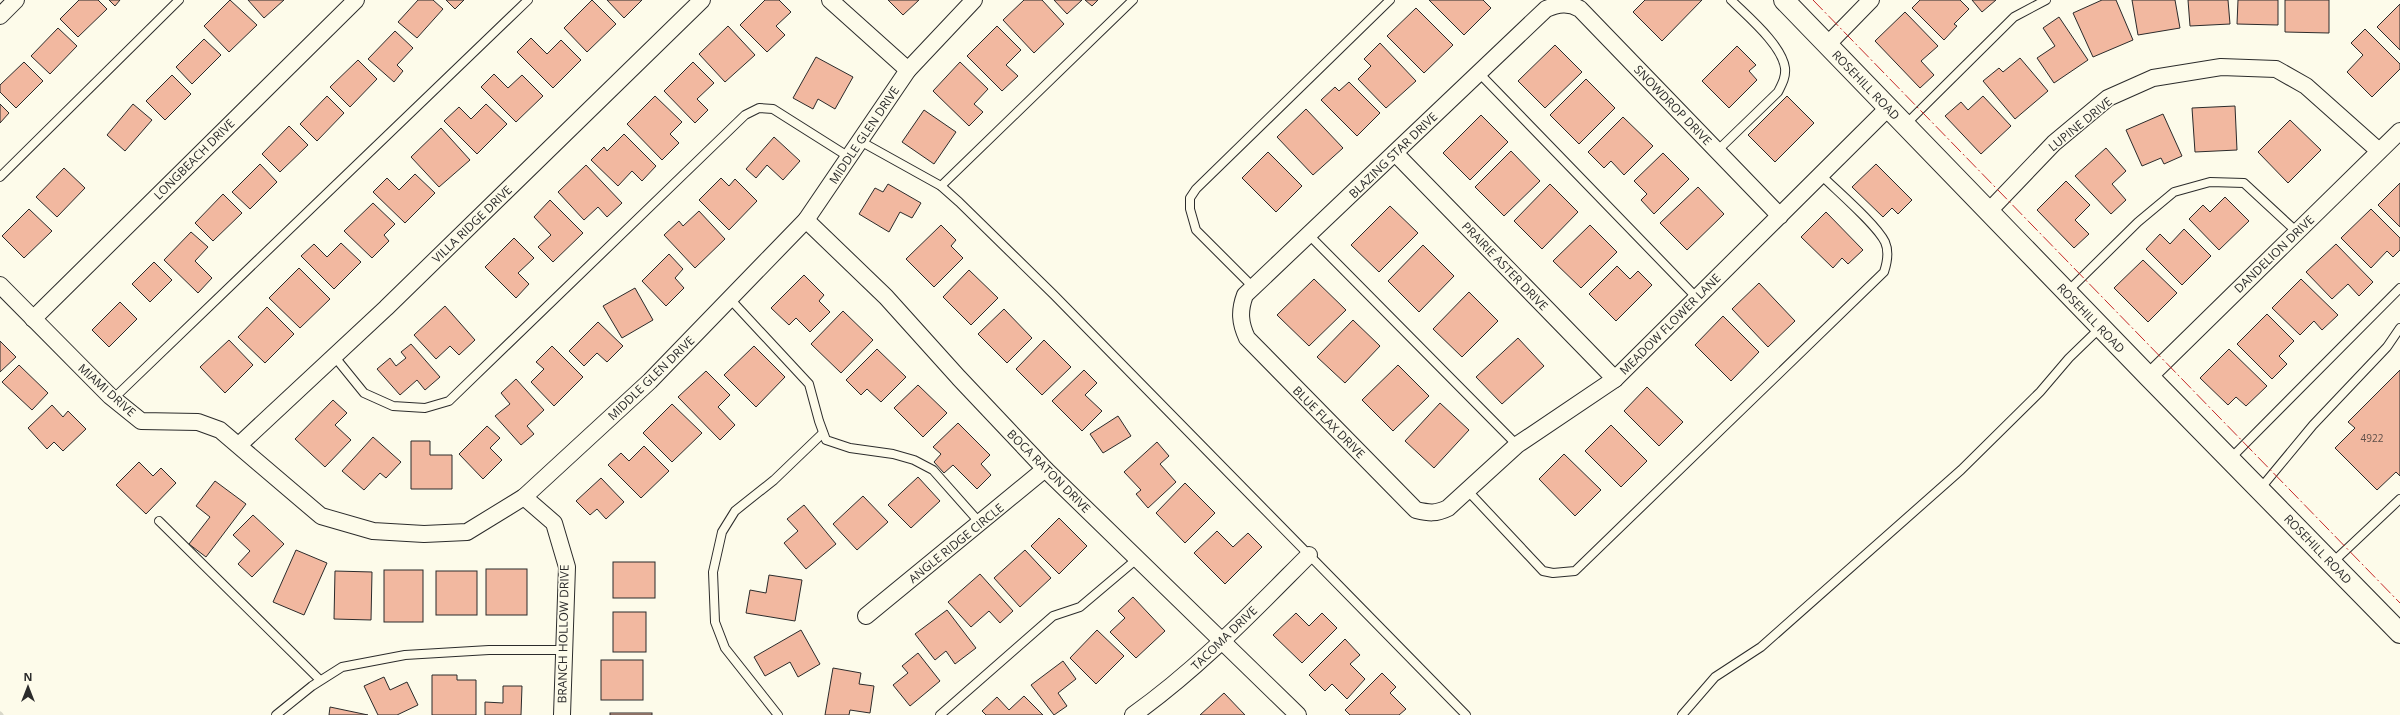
<svg xmlns="http://www.w3.org/2000/svg" width="2400" height="715" viewBox="0 0 2400 715" font-family="'Open Sans',sans-serif">
  <style>
    .lines { fill: none; stroke-linecap: round; stroke-linejoin: round }
    .stream { stroke: #d8d7c9; stroke-width: 5 }
    .building { fill: #f2b8a0; stroke: #2b2b2b }
    .service-casing { stroke: #2b2b2b; stroke-width: 10 }
    .minor-casing { stroke: #2b2b2b; stroke-width: 18 }
    .tertiary-casing { stroke: #2b2b2b; stroke-width: 22 }
    .service { stroke: #fdfbea; stroke-width: 8 }
    .minor { stroke: #fdfbea; stroke-width: 16 }
    .tertiary { stroke: #fdfbea; stroke-width: 20 }
    .power { stroke: #c62828; stroke-width: 1; stroke-dasharray: 14 3 2 3; stroke-linecap: butt }
    .labels { text-anchor: middle; dominant-baseline: central; stroke-width: 3; stroke-linejoin: round; paint-order: stroke }
    .number-label { font-size: 10px; fill: #5d4e48 }
    .street-label { font-size: 12px; fill: #2b2b2b; stroke: #fdfbea }
  </style>
  <rect width="100%" height="100%" fill="#fdfbea"/>
  <g class="lines">
    <!-- stream -->
    <polyline class="stream" points="0,714 1,715"/>
  </g>
  <!-- building -->
  <g class="building">
    <polygon points="79,0 98,0 107,9 78,37 60,19"/>
    <polygon points="109,0 120,0 115,6"/>
    <polygon points="230,0 257,25 229,52 204,26"/>
    <polygon points="248,0 284,0 264,18"/>
    <polygon points="418,0 433,0 443,9 417,38 398,22"/>
    <polygon points="446,0 464,0 455,9"/>
    <polygon points="592,0 616,24 587,52 564,28"/>
    <polygon points="607,0 642,0 624,18"/>
    <polygon points="765,0 779,0 791,12 776,26 785,35 767,52 740,25"/>
    <polygon points="888,0 919,0 903,15"/>
    <polygon points="1024,0 1042,0 1064,24 1034,53 1003,20"/>
    <polygon points="1054,0 1082,0 1067,14"/>
    <polygon points="1085,0 1098,0 1092,6"/>
    <polygon points="1429,0 1483,0 1491,8 1464,35"/>
    <polygon points="1645,0 1702,0 1662,41 1633,12"/>
    <polygon points="1920,0 1960,0 1969,9 1954,24 1957,26 1944,40 1912,8"/>
    <polygon points="1972,0 1996,0 1982,12"/>
    <polygon points="2102,0 2116,0 2133,40 2093,57 2073,13"/>
    <polygon points="2132,0 2175,0 2180,28 2138,35"/>
    <polygon points="2188,0 2228,0 2230,24 2190,26"/>
    <polygon points="2238,0 2278,0 2278,25 2237,24"/>
    <polygon points="2285,0 2329,0 2329,33 2285,32"/>
    <polygon points="2400,4 2400,50 2377,27"/>
    <polygon points="1416,8 1453,45 1424,73 1387,36"/>
    <polygon points="1905,12 1938,46 1921,61 1934,75 1920,88 1875,41"/>
    <polygon points="2059,17 2088,60 2054,83 2037,58 2055,46 2043,28"/>
    <polygon points="728,26 755,55 725,82 699,54"/>
    <polygon points="997,26 1021,50 1006,65 1018,76 1002,91 967,56"/>
    <polygon points="58,28 77,46 50,74 31,56"/>
    <polygon points="2365,29 2400,64 2400,69 2372,97 2347,72 2363,55 2351,43"/>
    <polygon points="395,31 413,48 397,65 403,71 394,82 368,59"/>
    <polygon points="531,38 547,54 561,40 581,60 553,88 517,52"/>
    <polygon points="204,39 221,55 192,84 176,67"/>
    <polygon points="1380,43 1416,81 1386,108 1358,79 1371,66 1364,59"/>
    <polygon points="1555,45 1582,72 1545,108 1518,81"/>
    <polygon points="1737,46 1756,65 1749,71 1757,80 1729,108 1702,81"/>
    <polygon points="816,57 853,77 835,109 818,99 813,109 793,98"/>
    <polygon points="2020,58 2048,91 2015,119 1983,81 1999,68 2003,72"/>
    <polygon points="358,60 377,79 350,107 330,87"/>
    <polygon points="24,62 43,81 16,108 0,92 0,85"/>
    <polygon points="693,62 714,83 697,99 708,110 695,123 664,91"/>
    <polygon points="960,62 988,89 974,104 983,112 969,126 933,91"/>
    <polygon points="494,74 508,88 522,75 543,96 516,122 481,87"/>
    <polygon points="172,75 191,94 165,120 146,101"/>
    <polygon points="1586,79 1615,108 1579,144 1550,115"/>
    <polygon points="1349,82 1380,113 1357,136 1321,100 1335,87 1339,91"/>
    <polygon points="327,96 344,113 317,141 300,124"/>
    <polygon points="655,96 682,122 670,134 679,143 662,160 627,124"/>
    <polygon points="1787,96 1814,123 1775,162 1748,135"/>
    <polygon points="1983,96 2011,126 1981,154 1945,116 1961,102 1968,110"/>
    <polygon points="0,104 9,113 0,123"/>
    <polygon points="133,104 152,120 125,151 107,135"/>
    <polygon points="486,104 507,124 477,154 444,121 459,107 471,119"/>
    <polygon points="2235,106 2237,150 2195,152 2192,108"/>
    <polygon points="1306,109 1343,148 1313,175 1277,137"/>
    <polygon points="924,110 956,132 934,164 902,142"/>
    <polygon points="2163,114 2182,156 2164,164 2161,158 2142,166 2126,130"/>
    <polygon points="1481,115 1508,142 1470,180 1443,153"/>
    <polygon points="1623,117 1653,146 1624,175 1611,161 1604,168 1588,152"/>
    <polygon points="2290,120 2321,150 2288,183 2258,152"/>
    <polygon points="289,126 308,145 280,172 262,154"/>
    <polygon points="441,128 470,160 439,187 411,157"/>
    <polygon points="624,134 656,166 642,181 632,171 618,186 591,160 604,147 607,151"/>
    <polygon points="774,137 800,161 783,180 767,165 756,178 746,169"/>
    <polygon points="2106,148 2126,171 2112,184 2126,200 2111,214 2075,176"/>
    <polygon points="1511,151 1540,181 1504,216 1475,187"/>
    <polygon points="1268,152 1302,186 1276,212 1242,178"/>
    <polygon points="1663,153 1689,179 1654,214 1641,200 1647,194 1634,181"/>
    <polygon points="260,164 277,182 250,209 232,192"/>
    <polygon points="1876,164 1912,200 1898,214 1892,208 1883,217 1852,187"/>
    <polygon points="586,165 622,203 607,217 598,207 584,220 558,192"/>
    <polygon points="64,168 85,188 57,217 36,197"/>
    <polygon points="415,174 435,193 405,223 373,192 387,178 399,190"/>
    <polygon points="721,178 729,186 735,179 757,201 729,230 699,200"/>
    <polygon points="2066,181 2090,205 2075,220 2089,234 2074,248 2037,210"/>
    <polygon points="2400,183 2400,227 2378,205"/>
    <polygon points="888,184 921,203 912,218 900,212 889,232 859,214 875,188 883,192"/>
    <polygon points="1550,184 1578,212 1542,249 1514,221"/>
    <polygon points="1698,187 1724,214 1687,250 1660,223"/>
    <polygon points="223,194 242,213 213,241 195,223"/>
    <polygon points="2225,197 2249,221 2219,250 2189,219 2203,205 2210,212"/>
    <polygon points="550,200 583,233 553,262 538,247 551,235 534,217"/>
    <polygon points="373,203 395,224 384,235 389,241 372,258 344,231"/>
    <polygon points="1390,206 1418,233 1379,272 1351,245"/>
    <polygon points="29,209 52,231 24,258 2,236"/>
    <polygon points="2371,209 2400,238 2400,250 2393,257 2387,251 2371,268 2341,238"/>
    <polygon points="699,211 725,239 695,268 664,235 679,221 683,226"/>
    <polygon points="1826,212 1863,250 1848,264 1842,258 1833,268 1801,237"/>
    <polygon points="941,225 956,240 951,246 963,258 934,287 906,259"/>
    <polygon points="1590,225 1617,252 1581,288 1553,261"/>
    <polygon points="2184,229 2211,256 2182,285 2146,249 2160,234 2170,244"/>
    <polygon points="191,232 208,247 195,261 212,278 198,293 164,260"/>
    <polygon points="514,238 534,258 518,273 529,284 516,298 485,267"/>
    <polygon points="341,243 361,262 334,289 301,256 314,244 327,257"/>
    <polygon points="2336,244 2373,282 2359,296 2348,284 2332,299 2306,272"/>
    <polygon points="1423,245 1454,276 1419,312 1388,281"/>
    <polygon points="669,254 683,269 675,278 684,288 666,306 642,281"/>
    <polygon points="2143,260 2177,293 2148,322 2114,288"/>
    <polygon points="154,262 172,280 150,302 132,284"/>
    <polygon points="1617,266 1630,279 1638,271 1652,285 1616,321 1589,294"/>
    <polygon points="299,268 330,299 300,328 269,298"/>
    <polygon points="969,270 998,298 971,325 943,297"/>
    <polygon points="804,275 824,295 819,301 830,312 810,332 796,318 789,325 771,308"/>
    <polygon points="1314,279 1346,310 1309,346 1277,315"/>
    <polygon points="2301,279 2338,315 2322,330 2314,321 2300,335 2272,308"/>
    <polygon points="1759,283 1795,321 1768,347 1732,309"/>
    <polygon points="635,288 653,320 622,338 603,306"/>
    <polygon points="1469,292 1498,321 1462,357 1433,329"/>
    <polygon points="120,302 137,319 109,347 92,330"/>
    <polygon points="445,306 475,340 459,355 450,346 436,359 414,335"/>
    <polygon points="267,307 294,334 265,363 238,337"/>
    <polygon points="1004,309 1032,338 1007,363 978,334"/>
    <polygon points="843,311 873,340 841,373 811,344"/>
    <polygon points="2267,314 2294,341 2279,356 2287,364 2272,379 2237,344"/>
    <polygon points="1723,316 1759,352 1731,381 1695,345"/>
    <polygon points="1353,320 1380,346 1345,383 1317,357"/>
    <polygon points="598,322 623,346 607,362 597,353 584,366 569,351"/>
    <polygon points="1518,338 1544,366 1502,404 1476,377"/>
    <polygon points="229,340 253,365 225,393 200,367"/>
    <polygon points="1044,340 1071,367 1042,395 1016,369"/>
    <polygon points="0,341 16,357 0,372"/>
    <polygon points="411,344 440,377 425,390 417,380 400,395 377,369 390,358 396,366 406,358 401,352"/>
    <polygon points="552,346 583,377 554,406 531,382 544,369 536,362"/>
    <polygon points="754,346 785,377 756,407 724,375"/>
    <polygon points="877,349 906,377 881,402 867,389 861,395 846,380"/>
    <polygon points="2229,349 2267,386 2246,406 2236,397 2228,405 2200,378"/>
    <polygon points="19,365 48,393 32,410 2,382"/>
    <polygon points="1398,365 1429,396 1393,431 1362,400"/>
    <polygon points="1084,370 1097,383 1085,395 1102,411 1082,431 1052,401"/>
    <polygon points="2400,370 2400,476 2396,472 2377,490 2335,448 2355,428 2348,422"/>
    <polygon points="706,371 730,395 718,407 735,425 720,440 678,397"/>
    <polygon points="516,379 544,410 527,426 534,434 521,445 495,416 510,404 501,393"/>
    <polygon points="918,385 947,413 923,437 894,408"/>
    <polygon points="1647,387 1683,422 1659,446 1624,411"/>
    <polygon points="333,400 347,413 335,425 351,440 325,467 295,439"/>
    <polygon points="1440,403 1469,430 1434,468 1405,441"/>
    <polygon points="672,404 702,433 672,462 643,433"/>
    <polygon points="52,405 63,417 68,411 86,429 63,451 54,442 47,449 28,428"/>
    <polygon points="1118,416 1131,436 1103,453 1090,434"/>
    <polygon points="958,423 990,455 981,464 991,475 977,489 953,465 944,473 934,462 941,454 933,447"/>
    <polygon points="1611,425 1647,461 1621,487 1585,451"/>
    <polygon points="487,426 500,438 490,448 502,460 483,479 459,454"/>
    <polygon points="373,437 401,462 386,478 380,473 364,490 342,471"/>
    <polygon points="411,441 430,441 430,455 452,455 452,489 411,489"/>
    <polygon points="1157,442 1169,456 1160,464 1176,482 1148,508 1136,494 1141,490 1124,472"/>
    <polygon points="644,446 669,471 641,498 608,465 621,453 629,461"/>
    <polygon points="1564,454 1601,490 1575,516 1539,479"/>
    <polygon points="139,462 153,476 161,468 176,483 146,514 116,485"/>
    <polygon points="918,477 940,501 911,528 888,505"/>
    <polygon points="601,478 624,502 606,519 597,509 590,515 576,501"/>
    <polygon points="215,481 246,504 206,557 189,544 210,517 196,506"/>
    <polygon points="1185,483 1215,513 1185,543 1156,513"/>
    <polygon points="863,496 888,522 857,550 833,524"/>
    <polygon points="804,505 836,544 806,569 784,543 798,531 787,519"/>
    <polygon points="253,515 284,544 252,577 238,564 250,551 233,535"/>
    <polygon points="1059,518 1087,546 1059,574 1031,546"/>
    <polygon points="1217,531 1233,547 1248,533 1262,547 1225,584 1194,553"/>
    <polygon points="296,550 327,563 304,615 273,602"/>
    <polygon points="1025,550 1051,578 1020,607 994,578"/>
    <rect x="613" y="562" width="42" height="36"/>
    <rect x="486" y="569" width="41" height="46"/>
    <rect x="384" y="570" width="39" height="52"/>
    <polygon points="335,571 372,572 371,620 334,619"/>
    <rect x="436" y="571" width="41" height="44"/>
    <polygon points="980,574 1013,611 1000,623 989,611 971,627 948,602"/>
    <polygon points="769,575 802,580 795,621 746,613 750,590 766,593"/>
    <polygon points="1133,597 1165,631 1136,658 1110,632 1125,618 1118,611"/>
    <polygon points="947,610 976,648 955,664 946,651 935,660 915,634"/>
    <rect x="613" y="612" width="33" height="40"/>
    <polygon points="1296,613 1309,626 1322,613 1337,628 1302,663 1273,635"/>
    <polygon points="801,630 820,664 798,677 790,662 765,676 754,657"/>
    <polygon points="1097,630 1124,656 1096,684 1070,658"/>
    <polygon points="1345,639 1360,655 1350,664 1365,679 1347,699 1332,684 1325,691 1309,675"/>
    <polygon points="918,653 940,681 910,706 893,685 908,673 902,666"/>
    <rect x="601" y="660" width="42" height="40"/>
    <polygon points="1063,661 1076,679 1058,693 1067,706 1054,715 1031,685"/>
    <polygon points="833,668 861,673 859,684 874,686 870,713 850,710 849,715 825,715"/>
    <polygon points="1382,673 1396,687 1390,693 1406,709 1399,715 1350,715 1345,710"/>
    <polygon points="432,675 457,675 457,680 476,680 476,715 432,715"/>
    <polygon points="384,677 390,690 407,682 418,705 397,715 378,715 364,686"/>
    <polygon points="503,686 522,686 521,715 485,715 485,702 503,703"/>
    <polygon points="1224,693 1245,715 1200,715"/>
    <polygon points="1024,696 1043,715 986,715 982,711 997,697 1009,710"/>
    <polygon points="330,707 368,715 329,715"/>
    <rect x="610" y="713" width="42" height="2"/>
  </g>
  <g class="lines">
    <!-- service casing -->
    <g class="service-casing">
      <g id="service">
        <polyline points="1479,73 1697,298"/>
        <polyline points="1905,125 2014,17 2046,0"/>
        <polyline points="860,141 941,186 959,202 1054,295 1466,715"/>
        <path d="M1717 151 1778 92C1782 84 1786 77 1785 68 1782 45 1747 16 1731 0"/>
        <polyline points="0,177 179,0"/>
        <polyline points="941,186 1133,0"/>
        <polyline points="1309,235 1517,445"/>
        <polyline points="1253,287 1196,230 1190,209 1190,198 1196,189 1390,0"/>
        <polyline points="2067,292 2138,222 2174,192 2210,182 2244,183 2297,232"/>
        <polyline points="730,299 809,384 819,421 826,440 850,448 893,454 914,460 933,470 980,523"/>
        <polyline points="334,356 364,393 393,406 425,408 449,401 745,115 759,108 773,109 849,157"/>
        <polyline points="113,399 528,0"/>
        <polyline points="2230,459 2400,288"/>
        <polyline points="2260,489 2313,425 2387,347 2400,328"/>
        <path d="M1467 490 1543 571 1553 573 1575 571 1884 272C1887 263 1889 251 1885 242 1876 224 1837 191 1821 175"/>
        <polyline points="159,521 320,680"/>
        <polyline points="2332,563 2400,499"/>
        <polyline points="276,715 312,686 342,667 405,655 489,650 564,650"/>
        <polyline points="778,715 725,648 715,622 713,572 722,532 735,511 774,480 823,433"/>
        <polyline points="940,715 1053,616 1080,607 1138,558"/>
        <polyline points="1682,715 1715,677 1761,647 1961,470 2040,392 2069,358 2100,328"/>
      </g>
    </g>
    <!-- minor casing -->
    <g class="minor-casing">
      <g id="minor">
        <polyline points="830,0 908,70"/>
        <polyline points="0,16 16,0"/>
        <polyline points="1827,45 1871,0"/>
        <polyline points="1395,153 1615,379"/>
        <polyline points="1988,212 2054,143 2108,98 2153,78 2221,67 2276,69 2306,86 2379,151"/>
        <path d="M1780 216 1580 9C1568 2 1558 4 1546 9L1245 295C1239 311 1240 323 1247 338L1416 510C1429 513 1436 514 1448 508L1517 445 1615 379 1888 108"/>
        <polyline points="806,220 886,297 959,378 1045,469 1298,715"/>
        <polyline points="0,285 110,396 141,421 198,422 220,430 321,516 373,531 424,534 467,532 524,497 650,381 806,220 908,70 974,0"/>
        <polyline points="33,319 356,0"/>
        <polyline points="2149,377 2400,131"/>
        <polyline points="239,445 386,308 702,0"/>
        <polyline points="524,497 554,523 567,567 562,715"/>
        <polyline points="866,616 1045,469"/>
        <path d="M1133 715C1198 669 1253 611 1309 555"/>
      </g>
    </g>
    <!-- tertiary casing -->
    <g class="tertiary-casing">
      <polyline id="tertiary" points="1784,0 2149,377 2400,633"/>
    </g>
    <!-- service -->
    <use href="#service" class="service"/>
    <!-- minor -->
    <use href="#minor" class="minor"/>
    <!-- tertiary -->
    <use href="#tertiary" class="tertiary"/>
    <!-- power -->
    <polyline class="power" points="1813,0 2400,603"/>
  </g>
  <g class="labels">
    <!-- number labels -->
    <g class="number-label">
      <text x="2372" y="438">4922</text>
    </g>
    <!-- street labels -->
    <g class="street-label">
      <text transform="translate(1866 85) rotate(46)">ROSEHILL ROAD</text>
      <text transform="translate(1673 105) rotate(46)">SNOWDROP DRIVE</text>
      <text transform="translate(2080 124) rotate(-39)">LUPINE DRIVE</text>
      <text transform="translate(864 135) rotate(-56)">MIDDLE GLEN DRIVE</text>
      <text transform="translate(1393 155) rotate(-44)">BLAZING STAR DRIVE</text>
      <text transform="translate(194 159) rotate(-45)">LONGBEACH DRIVE</text>
      <text transform="translate(472 224) rotate(-44)">VILLA RIDGE DRIVE</text>
      <text transform="translate(2274 254) rotate(-44)">DANDELION DRIVE</text>
      <text transform="translate(1505 266) rotate(46)">PRAIRIE ASTER DRIVE</text>
      <text transform="translate(2091 318) rotate(46)">ROSEHILL ROAD</text>
      <text transform="translate(1670 324) rotate(-45)">MEADOW FLOWER LANE</text>
      <text transform="translate(651 378) rotate(-44)">MIDDLE GLEN DRIVE</text>
      <text transform="translate(107 390) rotate(42)">MIAMI DRIVE</text>
      <text transform="translate(1329 422) rotate(45)">BLUE FLAX DRIVE</text>
      <text transform="translate(1049 471) rotate(45)">BOCA RATON DRIVE</text>
      <text transform="translate(956 543) rotate(-39)">ANGLE RIDGE CIRCLE</text>
      <text transform="translate(2318 549) rotate(46)">ROSEHILL ROAD</text>
      <text transform="translate(563 634) rotate(-89)">BRANCH HOLLOW DRIVE</text>
      <text transform="translate(1224 638) rotate(-44)">TACOMA DRIVE</text>
    </g>
  </g>
  <!-- north arrow -->
  <g transform="translate(28 687)" stroke="#fdfbea" stroke-width="3" paint-order="stroke">
  <path d="M0-3L7 15L0 10L-7 15Z" fill="#2b2b2b"/>
  <text y="-6" font-size="11" font-weight="bold" text-anchor="middle" fill="#2b2b2b">N</text>
  </g>
</svg>
